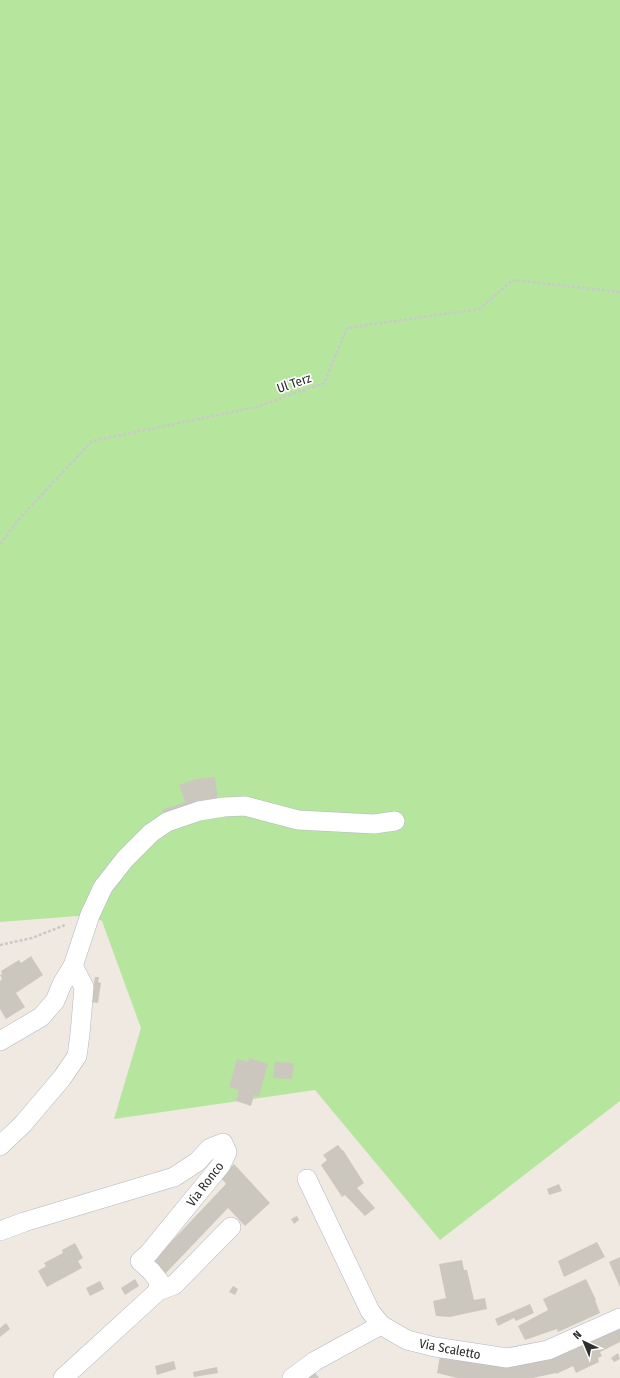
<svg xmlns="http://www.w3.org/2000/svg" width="620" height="1378" viewBox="0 0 620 1378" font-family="'Fira Sans Condensed',sans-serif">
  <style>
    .green { fill: #b6e59e }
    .building { fill: #cbc7bf }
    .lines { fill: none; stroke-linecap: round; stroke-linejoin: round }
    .street-casing { stroke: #b4b7c1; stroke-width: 20 }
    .path { stroke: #c9c9c9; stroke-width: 2.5; stroke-dasharray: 3 2; stroke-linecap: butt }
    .street { stroke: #fff; stroke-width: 19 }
    .labels { text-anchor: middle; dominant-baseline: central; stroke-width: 3.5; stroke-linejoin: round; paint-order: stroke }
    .street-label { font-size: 13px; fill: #2e2e2e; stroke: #fff }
  </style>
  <rect width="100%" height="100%" fill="#efe9e1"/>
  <!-- green -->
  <polygon class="green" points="0,0 620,0 620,1101 440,1240 315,1090 114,1119 141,1028 102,921 90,915 0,922"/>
  <!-- building -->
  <g class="building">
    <polygon points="215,777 218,801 164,816 162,810 185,802 179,785 195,779"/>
    <polygon points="31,956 43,975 16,993 25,1007 6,1019 0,1009 0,981 2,979 0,975 2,974 1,971 19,960 21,963"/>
    <polygon points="95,977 99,977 98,982 101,983 98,1003 91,1002"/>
    <polygon points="249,1058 268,1064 259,1096 254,1095 251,1106 236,1101 239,1090 229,1087 237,1059 248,1062"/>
    <polygon points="275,1062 294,1063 292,1079 273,1078"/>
    <polygon points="338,1145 342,1150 343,1150 364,1183 357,1188 375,1208 365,1216 345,1195 342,1197 321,1165 327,1160 323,1155"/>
    <polygon points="234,1164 270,1203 245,1226 228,1208 165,1274 153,1261 226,1184 221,1178"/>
    <polygon points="559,1184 562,1191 549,1195 547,1189"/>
    <polygon points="297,1216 299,1220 294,1224 291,1219"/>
    <polygon points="597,1242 605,1257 564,1277 558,1261"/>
    <polygon points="75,1243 83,1258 78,1261 82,1268 47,1287 38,1271 46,1266 44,1263 63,1253 62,1250"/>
    <polygon points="620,1257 620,1287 609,1262"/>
    <polygon points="462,1260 464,1270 467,1270 474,1300 485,1298 487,1309 450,1317 436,1316 433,1301 446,1298 439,1264"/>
    <polygon points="135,1279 139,1286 125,1295 121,1288"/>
    <polygon points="586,1279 596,1300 595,1300 600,1313 558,1332 557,1329 525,1340 518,1326 548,1310 543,1299"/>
    <polygon points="100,1281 104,1289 90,1296 86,1288"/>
    <polygon points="233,1286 238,1289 235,1295 229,1292"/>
    <polygon points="530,1304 534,1313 516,1321 514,1318 498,1326 495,1319"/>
    <polygon points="6,1323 10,1329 0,1337 0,1328"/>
    <polygon points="620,1324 620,1342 600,1352 602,1356 598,1358 599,1362 576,1373 573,1366 556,1374 556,1373 533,1378 457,1378 437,1373 440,1356 491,1364 492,1366 519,1363"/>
    <polygon points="618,1353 620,1359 614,1362 611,1358"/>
    <polygon points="174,1361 176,1369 157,1375 155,1366"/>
    <polygon points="217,1367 218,1373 194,1377 193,1372"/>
    <polygon points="313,1370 319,1378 303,1378"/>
  </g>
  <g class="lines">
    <!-- street casing -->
    <g class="street-casing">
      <g id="street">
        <polyline points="73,966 90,915 103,887 125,859 151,833 167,822 199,811 224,807 245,806 298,820 374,824 395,821"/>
        <polyline points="0,1041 41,1017 55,1001 62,984 73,966 84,987 80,1034 77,1056 62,1078 45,1098 23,1124 0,1146"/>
        <polyline points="307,1179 370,1311 381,1325"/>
        <polyline points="0,1231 24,1222 174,1177 197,1162 210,1148 223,1143 227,1152 221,1165 149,1253 140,1261 151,1271 159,1281 158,1291 145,1303 63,1378"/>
        <polyline points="158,1291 174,1285 231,1227"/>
        <polyline points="292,1378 315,1361 381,1325 407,1340 435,1347 507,1358 548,1350 620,1318"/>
      </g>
    </g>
    <!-- path -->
    <g class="path">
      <polyline points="0,544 18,520 92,441 256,407 324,383 347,328 479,309 513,280 620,292"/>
      <polyline points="0,945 32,938 65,925"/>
    </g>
    <!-- street -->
    <use href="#street" class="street"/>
  </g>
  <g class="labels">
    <!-- street labels -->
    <g class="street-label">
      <text transform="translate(294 383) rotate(-19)">Ul Terz</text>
      <text transform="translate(205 1184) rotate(-53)">Via Ronco</text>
      <text transform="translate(450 1349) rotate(11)">Via Scaletto</text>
    </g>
  </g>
  <!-- north arrow -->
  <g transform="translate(584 1342) rotate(316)" stroke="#ffffff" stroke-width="3" paint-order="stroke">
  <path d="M0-3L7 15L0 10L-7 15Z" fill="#2e2e2e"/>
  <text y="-6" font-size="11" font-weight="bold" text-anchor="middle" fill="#2e2e2e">N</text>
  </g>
</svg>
